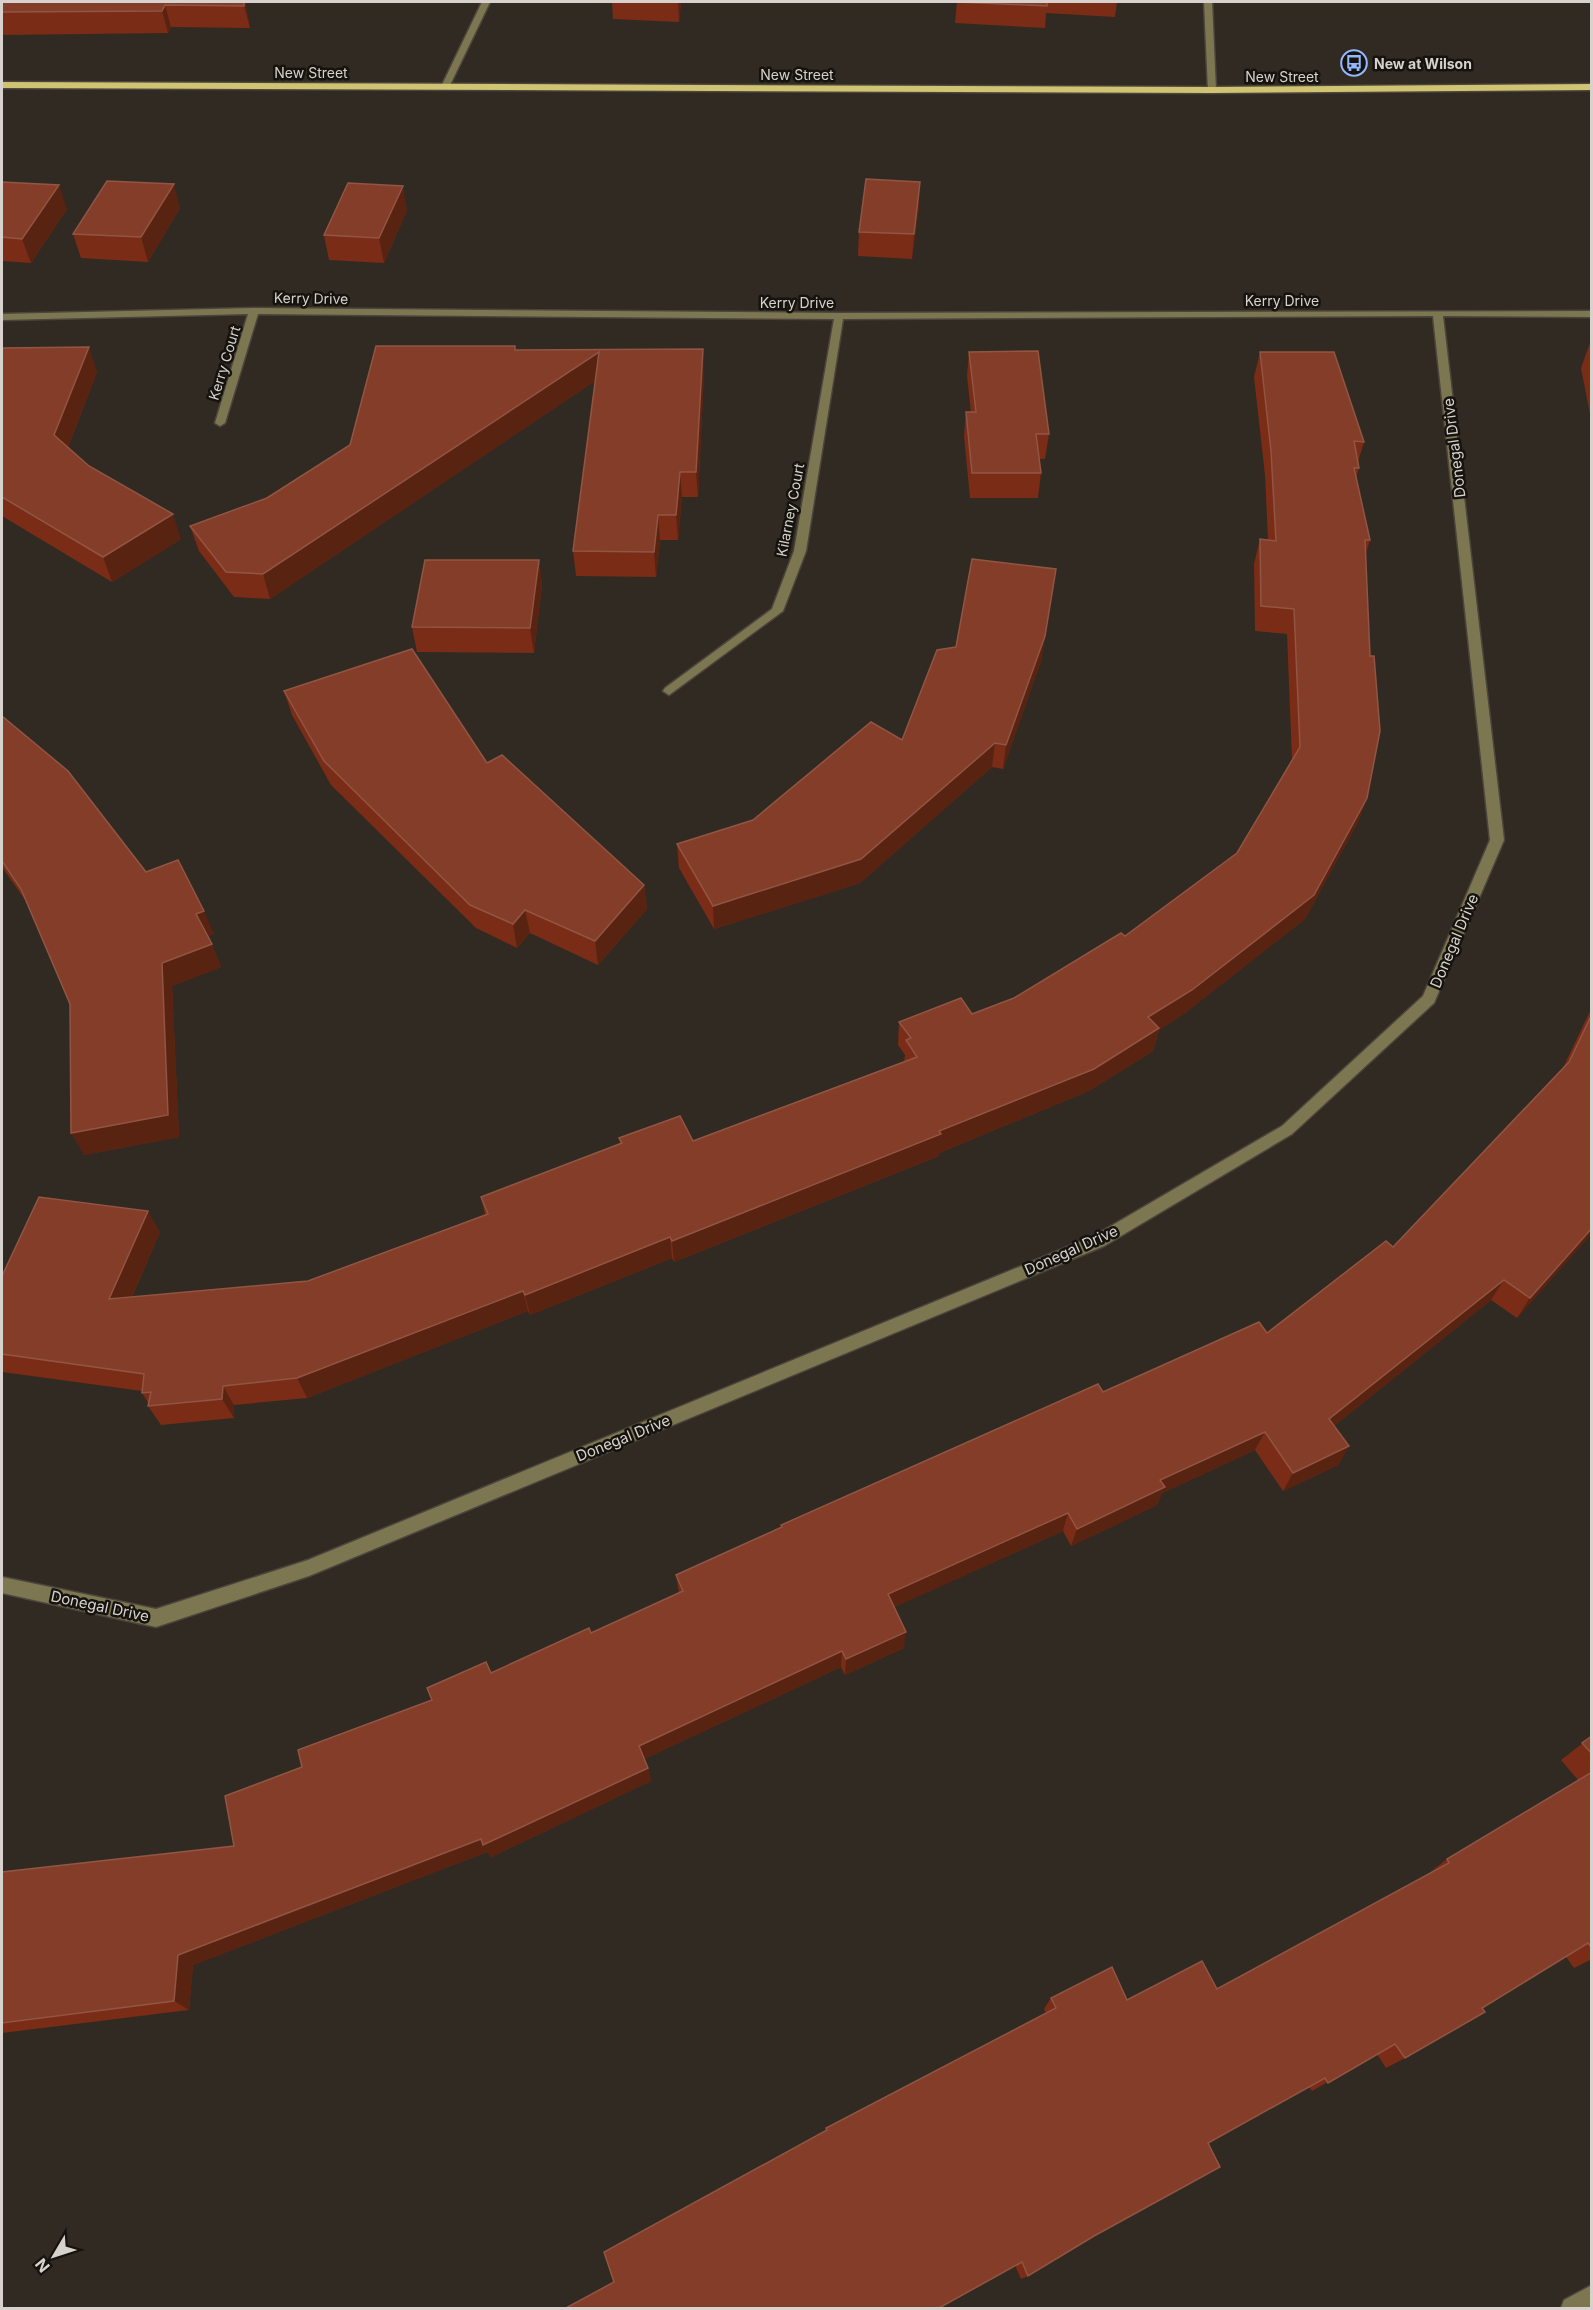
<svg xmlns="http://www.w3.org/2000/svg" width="1593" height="2310" viewBox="0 0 1593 2310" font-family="Inter,sans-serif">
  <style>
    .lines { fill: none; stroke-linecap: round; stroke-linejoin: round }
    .minor-casing { stroke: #4c453d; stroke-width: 3 }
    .major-casing { stroke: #4c453d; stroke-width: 3 }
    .minor { fill: #7d7751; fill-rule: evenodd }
    .major { fill: #d0c372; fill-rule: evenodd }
    .wall { fill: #7a2c16 }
    .shaded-wall { fill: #592312 }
    .building { fill: #843d29; stroke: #915543; stroke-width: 1.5 }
    .labels { text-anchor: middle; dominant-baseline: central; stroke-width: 5; stroke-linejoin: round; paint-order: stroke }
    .far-poi-label { font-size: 14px; font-weight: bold; fill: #d7d2cd; stroke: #16130f; text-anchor: start }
    .far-street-label { font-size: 14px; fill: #d7d2cd; stroke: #16130f }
    .street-label { font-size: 15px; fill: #d7d2cd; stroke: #16130f }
  </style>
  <rect width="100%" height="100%" fill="#312a22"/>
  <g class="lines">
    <!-- minor casing -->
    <g class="minor-casing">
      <g id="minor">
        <polygon points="482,2 490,2 450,85 443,87 442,85"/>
        <polygon points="1204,2 1212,2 1216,90 1212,93 1208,90"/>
        <polygon points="254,308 839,313 1592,311 1592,317 1443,316 1504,840 1434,1003 1292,1134 1104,1246 309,1576 156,1627 2,1593 2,1577 156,1609 308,1560 1094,1236 1282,1126 1423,996 1490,840 1433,316 843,319 806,551 783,611 669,695 663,691 665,688 772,609 794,551 834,319 258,314 225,423 220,426 215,423 248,314 2,320 2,314"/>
        <polygon points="1592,2285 1592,2308 1561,2308 1564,2300"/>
      </g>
    </g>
    <!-- major casing -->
    <g class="major-casing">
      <polygon id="major" points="2,82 1212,87 1592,84 1592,90 1212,93 2,88"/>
    </g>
    <!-- minor -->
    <use href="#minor" class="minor"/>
    <!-- major -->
    <use href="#major" class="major"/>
  </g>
  <!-- wall -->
  <g class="wall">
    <polygon points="2,2 245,2 250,28 171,27 168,33 2,35"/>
    <polygon points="612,2 681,2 679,22 613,19"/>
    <polygon points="957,2 1117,2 1115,17 1046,13 1045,28 955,23"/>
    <polygon points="2,182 67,209 31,263 2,261"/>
    <polygon points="919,206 912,259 858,256 859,232"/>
    <polygon points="180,208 148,262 81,258 73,234"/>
    <polygon points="407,210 384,263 329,260 324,235"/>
    <polygon points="1590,343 1592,343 1592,424 1581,368"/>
    <polygon points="2,348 97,372 68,447 89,466 181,539 112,582 2,516"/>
    <polygon points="516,350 704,374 698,497 682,497 678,540 660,540 656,577 576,576 573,551 595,381 270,599 234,597 199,551 190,526 267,498"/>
    <polygon points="969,352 1049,434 1045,459 1039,459 1041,473 1038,498 970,498 964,436 966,412 971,412 967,376"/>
    <polygon points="1260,352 1364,442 1358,462 1359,468 1356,478 1370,540 1365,556 1367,798 1358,822 1305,919 1185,1013 1159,1030 1153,1051 1089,1091 939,1153 939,1156 674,1262 672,1258 530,1315 528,1311 307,1398 234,1405 234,1418 161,1425 148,1406 149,1404 142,1393 142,1391 2,1372 2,1276 160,1232 132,1297 308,1281 485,1215 481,1197 620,1144 619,1138 693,1141 904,1062 905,1055 898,1045 899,1022 972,1014 1014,998 1125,936 1237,853 1292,760 1287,634 1255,631 1254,564 1260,539 1268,540 1265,475 1254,377"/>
    <polygon points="539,560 542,585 534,653 417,652 412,627"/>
    <polygon points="1052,593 1041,661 1003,769 992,767 860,883 714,929 679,868 677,844 753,820 902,740 956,647"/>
    <polygon points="284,691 487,763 644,885 647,909 598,965 530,933 517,948 476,928 331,785 292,715"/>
    <polygon points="2,716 146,872 214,934 208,936 221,967 172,986 179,1137 84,1155 70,1004 28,904 2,867"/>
    <polygon points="1592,1007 1592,1233 1517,1318 1491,1300 1334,1426 1349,1446 1338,1465 1283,1491 1255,1450 1162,1493 1157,1505 1071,1546 1063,1531 894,1607 904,1648 845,1675 841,1667 644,1759 648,1768 651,1781 491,1857 487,1852 193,1965 189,2010 2,2033 2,1872 234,1846 302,1767 432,1700 491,1673 591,1633 679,1593 676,1575 781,1528 781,1525 1103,1392 1267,1333 1393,1247 1563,1068"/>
    <polygon points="1592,1736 1592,1959 1574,1968 1566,1957 1482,2008 1405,2058 1386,2068 1377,2054 1312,2091 1309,2087 1208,2143 1094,2236 1028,2276 1021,2279 1015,2265 614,2282 826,2131 826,2128 1046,2013 1044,2009 1051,1998 1127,2000 1217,1989 1429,1874 1428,1874 1447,1859 1578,1780 1561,1760"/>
  </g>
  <!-- shaded-wall -->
  <g class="shaded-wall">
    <polygon points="244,2 245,2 250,28 244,6"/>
    <polygon points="678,2 681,2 679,22"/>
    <polygon points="165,5 171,27 168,33 162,11"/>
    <polygon points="920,182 919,206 912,259 914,234"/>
    <polygon points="174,184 180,208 148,262 141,237"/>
    <polygon points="59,185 67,209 31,263 22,239"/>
    <polygon points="403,186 407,210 384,263 379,238"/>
    <polygon points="89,347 97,372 63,459 54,435"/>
    <polygon points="703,349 704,374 698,497 696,472"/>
    <polygon points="599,352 601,377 270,599 263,574"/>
    <polygon points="680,472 682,497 678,540 676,515"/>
    <polygon points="173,514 181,539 112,582 103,557"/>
    <polygon points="658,515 660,540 656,577 654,552"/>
    <polygon points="539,560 542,585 534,653 530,628"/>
    <polygon points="1056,569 1041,661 1003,769 1006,745"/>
    <polygon points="995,743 992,767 860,883 714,929 713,906"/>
    <polygon points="1367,798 1358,822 1305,919 1185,1013 1159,1030 1153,1051 1089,1091 939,1153 939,1156 674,1262 672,1241 939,1131 1148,1017"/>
    <polygon points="644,885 647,909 598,965 595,941"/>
    <polygon points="525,910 530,933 517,948 513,924"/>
    <polygon points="204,911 214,934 206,937 196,914"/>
    <polygon points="212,944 221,967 172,986 179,1137 84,1155 71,1133 162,963"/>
    <polygon points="148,1211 160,1232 122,1319 109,1299"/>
    <polygon points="1592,1228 1592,1233 1517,1318 1530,1298"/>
    <polygon points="670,1237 672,1258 530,1315 525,1295"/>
    <polygon points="1504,1280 1491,1300 1319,1438 1329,1419"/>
    <polygon points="523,1291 528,1311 307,1398 297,1378"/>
    <polygon points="223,1386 234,1405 234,1418 222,1399"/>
    <polygon points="1265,1432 1255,1450 1162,1493 1157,1505 1071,1546 1077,1529 1160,1480"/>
    <polygon points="1349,1446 1338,1465 1283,1491 1293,1473"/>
    <polygon points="1068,1513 1063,1531 886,1611 888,1594"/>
    <polygon points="906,1632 904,1648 845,1675 846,1659"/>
    <polygon points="842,1651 841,1667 642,1760 639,1746"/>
    <polygon points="648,1768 651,1781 491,1857 487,1852 193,1965 189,2010 174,2001 178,1955"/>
  </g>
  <!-- building -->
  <g class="building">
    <polygon points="2,2 244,2 244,6 165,5 162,11 2,12"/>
    <polygon points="957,2 1047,2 1047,6"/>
    <polygon points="866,179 920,182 914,234 859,232"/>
    <polygon points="107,181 174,184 141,237 73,234"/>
    <polygon points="2,182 59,185 22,239 2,237"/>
    <polygon points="348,183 403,186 379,238 324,235"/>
    <polygon points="376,346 515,346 515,350 703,349 696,472 680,472 676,515 658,515 654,552 573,551 599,352 263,574 226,572 190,526 267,498 350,445"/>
    <polygon points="89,347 54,435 89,466 173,514 103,557 2,497 2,348"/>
    <polygon points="1038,351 1049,434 1036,434 1041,473 972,473 966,412 976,412 969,352"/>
    <polygon points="1260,352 1334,352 1364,442 1354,441 1359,468 1354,468 1370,540 1365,540 1370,656 1374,656 1380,731 1367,798 1314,895 1192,990 1148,1017 1159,1028 1094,1069 939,1131 941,1134 672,1241 670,1237 525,1295 523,1291 297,1378 223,1386 222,1399 148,1406 151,1392 142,1393 144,1374 2,1354 2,1276 39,1197 148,1211 109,1299 308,1281 488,1214 481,1197 622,1143 619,1138 680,1116 693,1141 917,1057 906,1040 911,1038 899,1022 961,998 972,1014 1014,998 1121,933 1125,936 1237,853 1300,747 1294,609 1261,606 1260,539 1276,541 1271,451"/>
    <polygon points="972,559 1056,569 1045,636 1006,745 995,743 861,859 713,906 677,844 753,820 871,722 902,740 937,650 956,647"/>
    <polygon points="425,560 539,560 530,628 412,627"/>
    <polygon points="412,649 487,763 502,755 644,885 595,941 525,910 513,924 470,905 324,761 284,691"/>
    <polygon points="2,716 68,771 146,872 178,860 204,911 196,914 212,944 162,963 168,1115 71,1133 70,1004 21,889 2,861"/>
    <polygon points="1592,1014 1592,1228 1530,1298 1504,1280 1329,1419 1349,1446 1293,1473 1265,1432 1160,1480 1165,1487 1077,1529 1068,1513 888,1594 906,1632 846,1659 842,1651 639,1746 648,1768 483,1845 481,1839 178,1955 174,2001 2,2023 2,1872 234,1846 225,1796 302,1767 298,1750 432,1700 427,1688 486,1662 491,1673 589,1628 591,1633 683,1591 676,1575 782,1527 781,1525 1098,1384 1103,1392 1259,1322 1267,1333 1386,1241 1393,1247 1569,1062"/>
    <polygon points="1592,1736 1592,1754 1582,1743"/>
    <polygon points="1592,1772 1592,1948 1588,1943 1482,2008 1485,2012 1405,2058 1395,2044 1328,2083 1325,2078 1208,2143 1220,2167 1094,2236 1028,2276 1022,2262 939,2308 566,2308 614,2282 604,2252 827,2130 826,2128 1056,2008 1051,1998 1112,1967 1127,2000 1202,1961 1217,1989 1449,1863 1447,1859"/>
  </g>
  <!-- icons -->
  <defs>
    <g id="bus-ring" transform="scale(1.35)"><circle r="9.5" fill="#16130f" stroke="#94b7fd" stroke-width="1.5"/><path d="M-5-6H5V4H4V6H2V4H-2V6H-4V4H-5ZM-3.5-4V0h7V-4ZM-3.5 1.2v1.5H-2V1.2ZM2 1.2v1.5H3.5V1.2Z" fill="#94b7fd"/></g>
  </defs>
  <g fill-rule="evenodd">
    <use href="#bus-ring" x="1354" y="63"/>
  </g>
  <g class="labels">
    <!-- far-poi labels -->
    <g class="far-poi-label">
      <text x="1374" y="63">New at Wilson</text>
    </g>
    <!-- far-street labels -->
    <g class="far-street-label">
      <text x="311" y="72">New Street</text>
      <text x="797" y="74">New Street</text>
      <text x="1282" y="76">New Street</text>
      <text transform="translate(311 298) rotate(1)">Kerry Drive</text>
      <text x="1282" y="300">Kerry Drive</text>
      <text x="797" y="302">Kerry Drive</text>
      <text transform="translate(224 363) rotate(-73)">Kerry Court</text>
      <text transform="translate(790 510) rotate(-79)">Kilarney Court</text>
    </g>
    <!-- street labels -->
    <g class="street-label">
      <text transform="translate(1454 448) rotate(-97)">Donegal Drive</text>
      <text transform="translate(1454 941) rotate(-67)">Donegal Drive</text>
      <text transform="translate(1071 1250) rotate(-24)">Donegal Drive</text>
      <text transform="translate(623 1438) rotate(-22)">Donegal Drive</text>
      <text transform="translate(100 1606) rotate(12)">Donegal Drive</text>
    </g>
  </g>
  <!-- border -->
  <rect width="1593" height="2310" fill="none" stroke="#d7d2cd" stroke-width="6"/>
  <!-- north arrow -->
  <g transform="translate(54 2256) rotate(231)" stroke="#16130f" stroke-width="4.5" paint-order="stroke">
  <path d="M0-4.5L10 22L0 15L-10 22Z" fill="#d7d2cd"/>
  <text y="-9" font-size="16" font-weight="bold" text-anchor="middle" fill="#d7d2cd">N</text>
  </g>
</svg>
